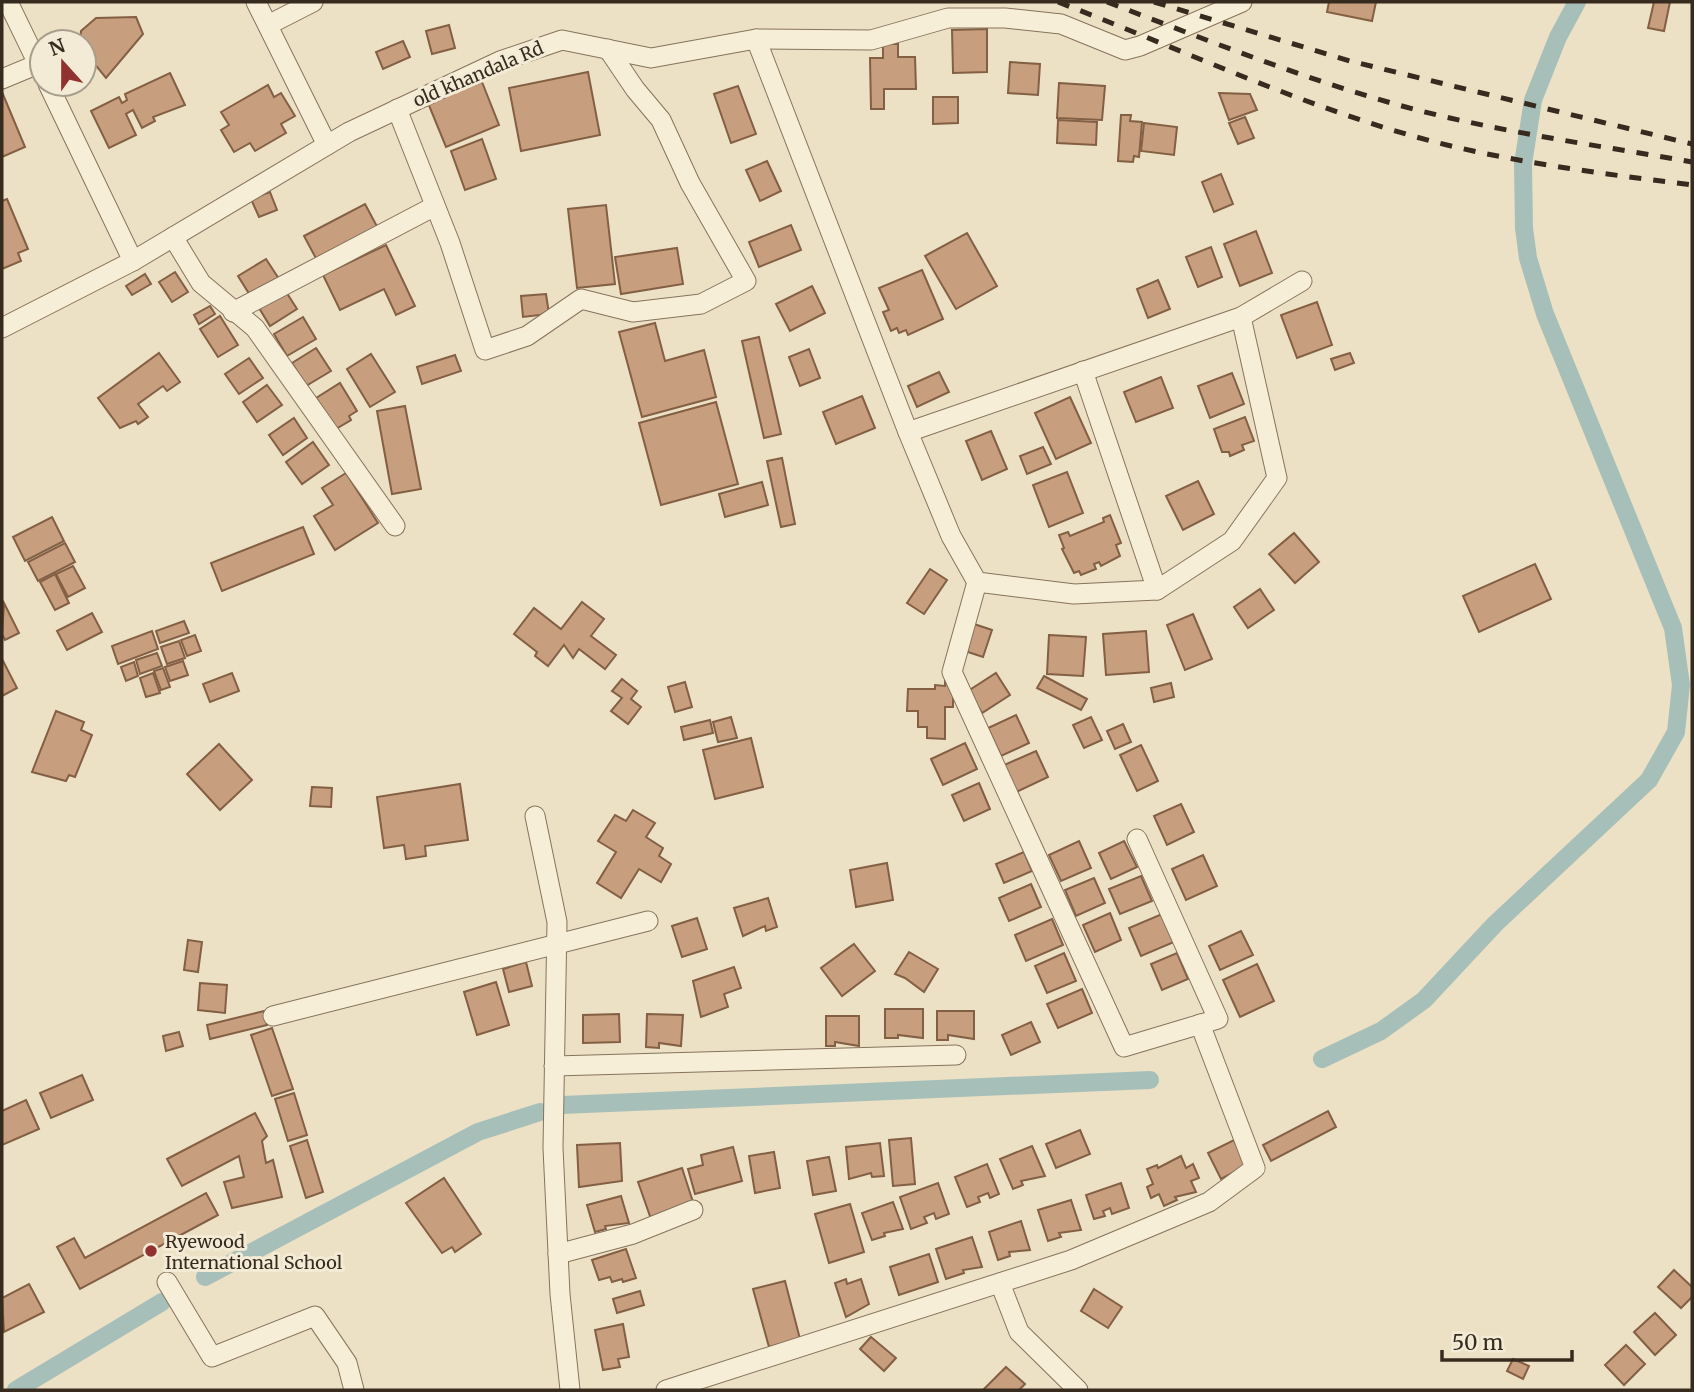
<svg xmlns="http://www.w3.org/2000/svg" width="1694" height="1392" viewBox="0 0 1694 1392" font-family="Merriweather,serif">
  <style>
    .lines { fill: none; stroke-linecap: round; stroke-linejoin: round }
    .canal { stroke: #a7bfb9; stroke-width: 18 }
    .building { fill: #c79e7e; stroke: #835f44; stroke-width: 2 }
    .minor-casing { stroke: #86735c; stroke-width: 21 }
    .minor { stroke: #f7eed8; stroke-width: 19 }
    .rail { stroke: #372b1f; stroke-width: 5; stroke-dasharray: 12 12; stroke-linecap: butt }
    .poi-dot { fill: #913230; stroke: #f3ebd5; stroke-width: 2.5 }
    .labels { text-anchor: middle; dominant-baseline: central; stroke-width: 6; stroke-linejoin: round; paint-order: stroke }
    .street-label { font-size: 18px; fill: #372b1f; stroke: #f3ebd5 }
    .poi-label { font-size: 18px; fill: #372b1f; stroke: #f3ebd5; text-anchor: start }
  </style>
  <rect width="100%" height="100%" fill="#ece1c5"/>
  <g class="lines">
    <!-- canal -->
    <g class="canal">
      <polyline points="1322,1059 1381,1031 1424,1000 1495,924 1649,780 1676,732 1681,685 1673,628 1545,314 1528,258 1524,228 1523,164 1533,100 1558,37 1577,2"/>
      <polyline points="562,1105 1150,1080"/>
      <polyline points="205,1277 478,1132 540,1112"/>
      <polyline points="16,1390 162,1302"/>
    </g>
  </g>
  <!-- building -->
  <g class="building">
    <polygon points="1329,2 1376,2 1372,21 1327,12"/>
    <polygon points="1654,2 1670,2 1664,31 1648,28"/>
    <polygon points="136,17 143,34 106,78 84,51 84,42 80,42 81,31 96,18"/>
    <polygon points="449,25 455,48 432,54 426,31"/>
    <polygon points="987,29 987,72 953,73 952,30"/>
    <polygon points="403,41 410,57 383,69 376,52"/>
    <polygon points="883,44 898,44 898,57 915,57 916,89 884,89 884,109 871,109 870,58 883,58"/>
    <polygon points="1010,62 1040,64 1038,95 1008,93"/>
    <polygon points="588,72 600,135 521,151 509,88"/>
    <polygon points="170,73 185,105 153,117 155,121 142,128 133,110 126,114 136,135 109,148 91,111 119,97 122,103 127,100 125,94"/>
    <polygon points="482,82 499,125 446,147 428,103"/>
    <polygon points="1059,83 1105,86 1102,120 1057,118"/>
    <polygon points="268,85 274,97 281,93 295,116 281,124 286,133 255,151 250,143 234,152 221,130 229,125 221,112"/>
    <polygon points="738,86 756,134 731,143 714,94"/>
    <polygon points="2,92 25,147 2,157"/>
    <polygon points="1219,93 1250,94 1257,110 1229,120"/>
    <polygon points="933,97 958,97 958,123 933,124"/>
    <polygon points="1121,115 1131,115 1130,121 1142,122 1139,157 1134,156 1133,162 1118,161"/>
    <polygon points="1245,117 1254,138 1238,144 1229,123"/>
    <polygon points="1058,120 1097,122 1096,145 1057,143"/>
    <polygon points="1144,123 1177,127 1174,155 1141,151"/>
    <polygon points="482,139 496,179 465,190 451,151"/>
    <polygon points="767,161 781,191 760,201 746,170"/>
    <polygon points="1221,174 1233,204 1214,212 1202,182"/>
    <polygon points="270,192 277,210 259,217 251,199"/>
    <polygon points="7,199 28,249 18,253 21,261 2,269 2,201"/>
    <polygon points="365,204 380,232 319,264 304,236"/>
    <polygon points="606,205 615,284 577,288 568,209"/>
    <polygon points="791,225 801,250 759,267 749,242"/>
    <polygon points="1256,231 1272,273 1240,286 1224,244"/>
    <polygon points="967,233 997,286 956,309 925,256"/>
    <polygon points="386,245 415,306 396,315 384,289 340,310 323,275"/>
    <polygon points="1211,247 1222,277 1198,287 1186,257"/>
    <polygon points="677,248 683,284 621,294 615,257"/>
    <polygon points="266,259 281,282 253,300 238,276"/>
    <polygon points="922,270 943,319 908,335 906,330 899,333 897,328 891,331 883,312 889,310 879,288"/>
    <polygon points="175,272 188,292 172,302 159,282"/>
    <polygon points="145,274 151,284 132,295 126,286"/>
    <polygon points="1158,280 1170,309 1148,318 1137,289"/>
    <polygon points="812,286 825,313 790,331 776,304"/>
    <polygon points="283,287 297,309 270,326 256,303"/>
    <polygon points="546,294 549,314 523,317 521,296"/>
    <polygon points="1317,302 1332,345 1297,358 1281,315"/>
    <polygon points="210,306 215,314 199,324 194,315"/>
    <polygon points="220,316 238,345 218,357 200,329"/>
    <polygon points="303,317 316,339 287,356 274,334"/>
    <polygon points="655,323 665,361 704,350 716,397 642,417 619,332"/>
    <polygon points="759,337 781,434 764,438 742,341"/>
    <polygon points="316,348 331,371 306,386 292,363"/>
    <polygon points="809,349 820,378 800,386 789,357"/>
    <polygon points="159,353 180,382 167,391 163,386 138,404 148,417 138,424 136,421 120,428 98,398"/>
    <polygon points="1350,353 1354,363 1335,370 1331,359"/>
    <polygon points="371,354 395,392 370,407 347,369"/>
    <polygon points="455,355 461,371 422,384 417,367"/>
    <polygon points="249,358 263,378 239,394 225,374"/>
    <polygon points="939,372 949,392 917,407 908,386"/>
    <polygon points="1232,373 1244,404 1210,418 1198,386"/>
    <polygon points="1161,377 1173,408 1136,422 1124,392"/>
    <polygon points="340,383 357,411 349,416 351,420 336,429 316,398"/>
    <polygon points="267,385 282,405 257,422 243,402"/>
    <polygon points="862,396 875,428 836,444 823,412"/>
    <polygon points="1070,397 1091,443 1056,459 1035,413"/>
    <polygon points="716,402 738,484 661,505 639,423"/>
    <polygon points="405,406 421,489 392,494 377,411"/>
    <polygon points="1245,417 1254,441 1242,445 1244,450 1230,456 1229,452 1222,452 1214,429"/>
    <polygon points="294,418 307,438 283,455 269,435"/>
    <polygon points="991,431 1007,469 982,480 966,441"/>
    <polygon points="313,442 329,465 302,484 286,462"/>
    <polygon points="1043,447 1051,464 1027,474 1020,456"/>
    <polygon points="782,458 795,524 781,527 767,461"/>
    <polygon points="1067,472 1083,513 1049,527 1033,485"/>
    <polygon points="346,473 378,523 335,550 314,516 333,505 322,488"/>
    <polygon points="1198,481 1214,514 1183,530 1166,496"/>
    <polygon points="762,482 768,505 725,517 719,494"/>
    <polygon points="1110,515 1121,543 1116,545 1120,556 1101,566 1099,562 1094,564 1096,569 1081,575 1079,571 1074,573 1062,549 1064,548 1059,535 1068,532 1070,536 1104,522 1103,518"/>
    <polygon points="52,517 64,541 25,561 13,537"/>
    <polygon points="303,527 314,554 222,591 211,563"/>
    <polygon points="1294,533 1319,562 1295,583 1269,554"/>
    <polygon points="65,543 75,562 38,581 28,562"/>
    <polygon points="1535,564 1551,599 1479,632 1463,596"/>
    <polygon points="73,566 85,588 68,597 56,574"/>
    <polygon points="930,569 947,580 924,614 907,603"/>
    <polygon points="55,574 69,603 55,610 40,582"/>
    <polygon points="1260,589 1274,610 1248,628 1234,607"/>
    <polygon points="582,602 604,619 591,636 616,655 605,669 579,649 573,658 564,645 548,666 535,656 537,652 514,634 534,608 561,629"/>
    <polygon points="4,603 19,633 5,640 2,634"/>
    <polygon points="92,613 102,632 67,650 57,631"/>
    <polygon points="1193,614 1212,659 1185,670 1167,625"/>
    <polygon points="184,621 189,633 160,643 156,631"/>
    <polygon points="974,624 992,630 983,657 965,651"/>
    <polygon points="152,631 158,649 118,664 112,646"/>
    <polygon points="1146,631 1149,672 1106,675 1103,634"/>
    <polygon points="195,635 201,651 187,656 181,640"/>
    <polygon points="1049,635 1086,637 1083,676 1047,674"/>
    <polygon points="179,641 185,658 167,664 161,647"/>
    <polygon points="157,653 162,666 140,674 136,660"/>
    <polygon points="2,659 17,688 2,696"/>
    <polygon points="183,661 188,675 170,681 165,667"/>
    <polygon points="134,662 138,676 126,681 121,667"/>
    <polygon points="163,668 170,687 161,690 154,671"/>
    <polygon points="153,673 160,693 146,697 140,678"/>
    <polygon points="232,673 239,691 210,702 203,684"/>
    <polygon points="996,673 1010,695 982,713 968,691"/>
    <polygon points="1044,676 1087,699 1081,710 1037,688"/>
    <polygon points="622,679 637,691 631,699 641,707 628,724 611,711 622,698 612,691"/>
    <polygon points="945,679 953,679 953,707 945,707 945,739 927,738 927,727 918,727 918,711 907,711 908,689 935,689 935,685 945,686"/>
    <polygon points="685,682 692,707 675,712 668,687"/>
    <polygon points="1171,683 1174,697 1154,702 1151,688"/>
    <polygon points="56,711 84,722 81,730 92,735 75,777 69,775 66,781 32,772"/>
    <polygon points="1016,715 1029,743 1001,756 988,728"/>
    <polygon points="731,717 737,738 718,742 713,722"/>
    <polygon points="1091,717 1102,740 1084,748 1073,725"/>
    <polygon points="710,720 713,733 684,740 681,727"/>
    <polygon points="1123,724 1131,742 1115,749 1107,731"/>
    <polygon points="751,738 763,787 715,799 703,750"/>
    <polygon points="965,743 977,769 943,785 931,759"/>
    <polygon points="219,744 252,780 220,810 187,774"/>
    <polygon points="1141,745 1158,781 1137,791 1120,755"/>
    <polygon points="1036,751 1048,777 1014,793 1002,766"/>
    <polygon points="979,783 990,809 964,821 952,795"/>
    <polygon points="460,784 468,840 425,846 426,856 406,859 404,845 384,848 377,797"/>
    <polygon points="312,787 332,788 331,807 310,806"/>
    <polygon points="1181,804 1194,832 1167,845 1154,816"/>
    <polygon points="633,810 655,823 646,837 663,848 659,856 671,864 661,882 639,869 621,898 597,883 616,852 598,841 615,815 626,821"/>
    <polygon points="1079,841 1091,868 1061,881 1049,855"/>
    <polygon points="1124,841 1137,867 1111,879 1099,853"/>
    <polygon points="1024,852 1032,871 1004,883 996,864"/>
    <polygon points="1203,855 1217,886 1186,900 1172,869"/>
    <polygon points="887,863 893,900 856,907 850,870"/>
    <polygon points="1141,876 1152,901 1120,914 1109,889"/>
    <polygon points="1094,878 1105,903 1076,916 1065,890"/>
    <polygon points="1031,884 1041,907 1009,921 999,898"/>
    <polygon points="768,898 777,927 766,931 765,926 743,936 734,908"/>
    <polygon points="1110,913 1121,940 1095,952 1083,925"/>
    <polygon points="1162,914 1174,942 1141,956 1129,928"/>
    <polygon points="697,918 707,949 682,957 672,926"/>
    <polygon points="1052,919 1063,945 1026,961 1015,935"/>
    <polygon points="1241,931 1253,955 1220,970 1209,946"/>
    <polygon points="188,940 202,942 198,972 184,970"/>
    <polygon points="854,944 875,971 842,996 821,968"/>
    <polygon points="909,952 938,969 924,992 905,978 895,974"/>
    <polygon points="1064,953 1076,981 1047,993 1035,966"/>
    <polygon points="1177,953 1188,979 1162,990 1151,964"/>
    <polygon points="526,962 532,986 509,992 503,969"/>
    <polygon points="1257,964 1274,1001 1240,1017 1223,980"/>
    <polygon points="734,967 741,988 724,994 728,1007 701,1017 693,981"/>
    <polygon points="496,982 509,1025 477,1035 464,992"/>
    <polygon points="200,983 227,985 225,1013 198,1010"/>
    <polygon points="1082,989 1092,1013 1058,1028 1047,1004"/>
    <polygon points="885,1009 923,1009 923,1038 898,1035 898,1038 885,1038"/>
    <polygon points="264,1011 267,1025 210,1039 207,1025"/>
    <polygon points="937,1011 974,1011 974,1039 948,1035 948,1040 937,1040"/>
    <polygon points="619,1014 620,1042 583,1043 583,1015"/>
    <polygon points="647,1014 683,1015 681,1046 659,1043 659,1048 646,1047"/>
    <polygon points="826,1016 859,1016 859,1046 835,1042 835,1046 826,1046"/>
    <polygon points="1031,1022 1040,1042 1011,1055 1002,1035"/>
    <polygon points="272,1028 293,1089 272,1096 251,1035"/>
    <polygon points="179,1032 183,1046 166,1051 163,1036"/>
    <polygon points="82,1075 93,1100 51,1118 40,1093"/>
    <polygon points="294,1093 307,1135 288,1141 275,1099"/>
    <polygon points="26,1100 39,1129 2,1145 2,1111"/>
    <polygon points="1328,1111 1336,1127 1271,1161 1263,1145"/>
    <polygon points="255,1113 267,1136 262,1141 266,1163 273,1160 282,1197 232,1208 224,1182 244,1177 239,1156 182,1186 167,1159"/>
    <polygon points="1080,1130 1090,1154 1056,1168 1046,1144"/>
    <polygon points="911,1138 915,1184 893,1186 889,1140"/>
    <polygon points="307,1140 323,1192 306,1198 290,1146"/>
    <polygon points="1234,1140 1246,1166 1221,1179 1208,1153"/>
    <polygon points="620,1143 622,1181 579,1187 577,1145"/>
    <polygon points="880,1143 884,1176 872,1177 871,1173 849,1179 846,1147"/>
    <polygon points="1032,1146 1045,1176 1021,1181 1023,1185 1013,1189 1000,1159"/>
    <polygon points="733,1147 742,1181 695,1194 688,1169 703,1165 701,1155"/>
    <polygon points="774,1152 780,1188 755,1193 749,1156"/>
    <polygon points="1181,1156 1186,1168 1193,1164 1199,1178 1191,1181 1196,1192 1175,1197 1177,1200 1164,1206 1159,1194 1151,1198 1147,1187 1153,1184 1147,1169 1157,1165 1158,1168"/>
    <polygon points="829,1157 836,1191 813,1195 807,1161"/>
    <polygon points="987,1164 999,1194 990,1198 988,1193 978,1197 980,1202 967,1207 955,1177"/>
    <polygon points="682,1168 694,1205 651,1219 638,1182"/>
    <polygon points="444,1178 481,1234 455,1252 452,1247 442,1253 406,1203"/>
    <polygon points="938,1183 949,1214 936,1219 934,1213 924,1217 927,1223 911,1229 900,1197"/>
    <polygon points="1121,1183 1129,1208 1112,1214 1110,1208 1103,1211 1105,1216 1094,1219 1086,1195"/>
    <polygon points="206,1193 218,1215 80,1289 57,1247 74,1238 85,1258"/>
    <polygon points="621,1196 629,1223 605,1226 606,1229 595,1232 587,1205"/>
    <polygon points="1071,1200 1081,1230 1059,1233 1061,1237 1048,1241 1038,1210"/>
    <polygon points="893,1202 903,1229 884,1233 885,1236 872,1240 862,1213"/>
    <polygon points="850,1204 864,1252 829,1263 815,1214"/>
    <polygon points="1021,1221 1030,1250 1009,1252 1010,1256 998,1260 989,1232"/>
    <polygon points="972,1237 982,1267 963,1270 964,1273 946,1279 936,1249"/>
    <polygon points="626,1249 636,1278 623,1282 622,1279 612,1282 610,1277 599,1280 592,1260"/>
    <polygon points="929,1254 938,1282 899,1295 890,1267"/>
    <polygon points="1674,1270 1692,1287 1692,1297 1681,1308 1658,1287"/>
    <polygon points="846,1279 847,1284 861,1279 869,1304 846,1317 835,1283"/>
    <polygon points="785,1281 800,1339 769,1347 753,1289"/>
    <polygon points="29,1284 44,1312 4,1332 2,1298"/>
    <polygon points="1094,1289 1122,1307 1108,1328 1081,1311"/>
    <polygon points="640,1291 644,1305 617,1313 613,1299"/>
    <polygon points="1655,1313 1676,1335 1655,1355 1634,1332"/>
    <polygon points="623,1324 629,1357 618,1359 620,1367 603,1370 595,1330"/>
    <polygon points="871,1337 896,1358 884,1371 860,1349"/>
    <polygon points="1626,1345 1645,1364 1624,1385 1605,1365"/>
    <polygon points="1513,1359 1529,1366 1523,1379 1507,1371"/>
    <polygon points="1006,1367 1025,1384 1019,1390 983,1390"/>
  </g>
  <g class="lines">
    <!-- minor casing -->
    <g class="minor-casing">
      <g id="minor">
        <polyline points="8,2 42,72"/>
        <polyline points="256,2 327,145"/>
        <polyline points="268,25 313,2"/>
        <polyline points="756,39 908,432 951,536 977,582 1074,594 1157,590 1232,541 1277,478 1241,317"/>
        <polyline points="2,79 38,64"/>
        <polyline points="48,84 133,261"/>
        <polyline points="397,109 450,243 485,350 527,336 581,299 633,312 701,304 746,281 690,183 661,120 635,89 608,49"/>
        <polyline points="173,237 201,283 255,328 395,526"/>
        <polyline points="233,312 435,206"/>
        <polyline points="2,328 133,261 349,132 500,61 562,40 651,58 756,39 871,40 948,18 1005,18 1061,24 1125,50 1140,46 1242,2"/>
        <polyline points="1083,371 1157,590"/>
        <polyline points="908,432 1241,317 1302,281"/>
        <polyline points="977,582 952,672 1124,1047 1218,1019 1137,839"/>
        <polyline points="535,816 557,922 553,1148 560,1294 570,1390"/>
        <polyline points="273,1016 648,921"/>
        <polyline points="554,1066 956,1055"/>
        <polyline points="558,1254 633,1234 693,1210"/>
        <polyline points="167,1282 212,1357 315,1316 347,1363 354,1390"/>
        <polyline points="1000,1283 1019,1332 1078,1390"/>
        <polyline points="666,1390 1071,1260 1209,1202 1255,1168 1200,1024"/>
      </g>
    </g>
    <!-- minor -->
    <use href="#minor" class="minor"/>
    <!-- rail -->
    <g class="rail">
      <path d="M1058 2C1181 49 1303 107 1431 141 1516 163 1605 174 1692 185"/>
      <path d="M1107 2C1194 35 1281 70 1371 97 1475 129 1585 143 1692 162"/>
      <polyline points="1154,2 1350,61 1692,144"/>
    </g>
  </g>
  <!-- markers -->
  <circle class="poi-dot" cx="151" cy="1251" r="7"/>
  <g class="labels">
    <!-- street labels -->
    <g class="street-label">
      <text transform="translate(478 74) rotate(-23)">old khandala Rd</text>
    </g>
    <!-- poi labels -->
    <g class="poi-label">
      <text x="165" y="1241">Ryewood<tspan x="165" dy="21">International School</tspan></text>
    </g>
  </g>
  <!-- border -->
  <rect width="1694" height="1392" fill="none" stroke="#372b1f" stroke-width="7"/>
  <!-- north arrow -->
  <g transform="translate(63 63) rotate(339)"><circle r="33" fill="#f3ebd5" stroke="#a89e8c" stroke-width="2"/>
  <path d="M0-5L12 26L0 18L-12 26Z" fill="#913230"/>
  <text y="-10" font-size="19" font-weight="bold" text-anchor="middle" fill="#372b1f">N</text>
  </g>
  <!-- scale -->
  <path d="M1442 1350v10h130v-10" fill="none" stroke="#372b1f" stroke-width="3.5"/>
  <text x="1452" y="1350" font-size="21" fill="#372b1f" stroke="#f3ebd5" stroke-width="5" paint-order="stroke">50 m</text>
</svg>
